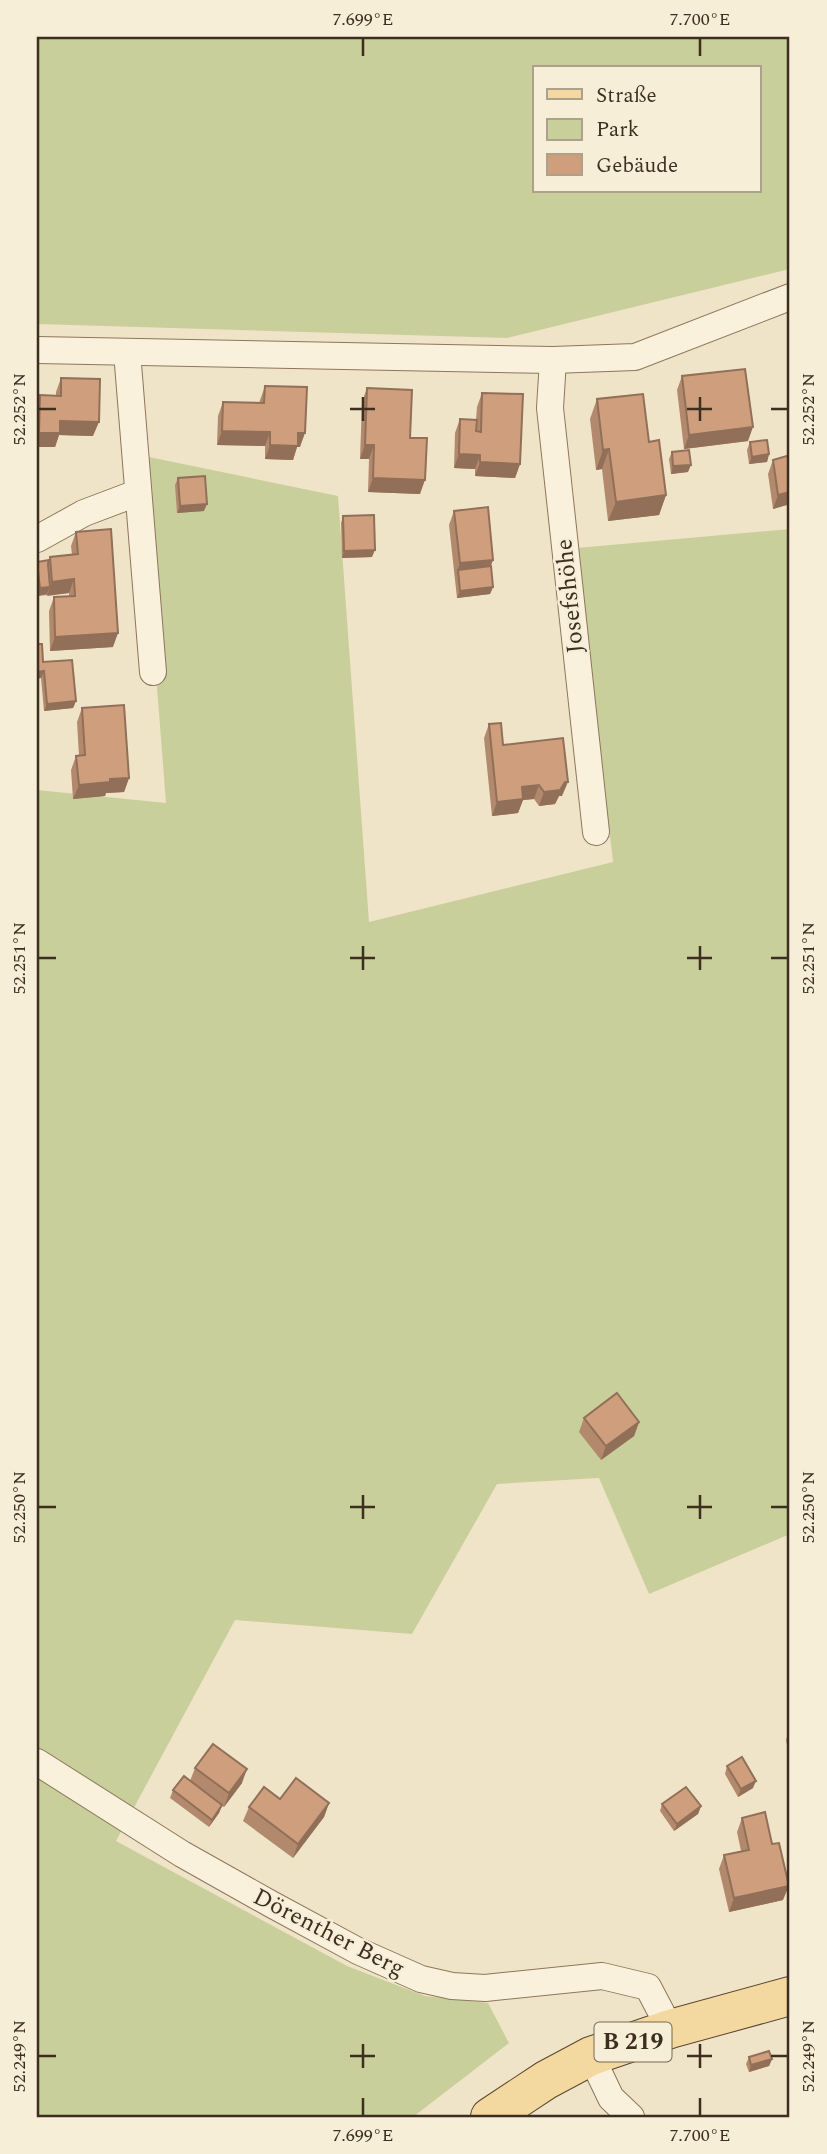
<svg xmlns="http://www.w3.org/2000/svg" width="827" height="2154" viewBox="0 0 827 2154" font-family="Spectral,serif">
  <style>
    .green { fill: #c9cf9b; fill-rule: evenodd }
    .lines { fill: none; stroke-linecap: round; stroke-linejoin: round }
    .minor-casing { stroke: #8d765c; stroke-width: 28 }
    .primary-casing { stroke: #5b4430; stroke-width: 40 }
    .minor { stroke: #faf1dc; stroke-width: 26 }
    .primary { stroke: #f3d9a0; stroke-width: 38 }
    .wall { fill: #b2896c }
    .shaded-wall { fill: #916f58 }
    .building { fill: #cf9f7d; stroke: #916f58; stroke-width: 2 }
    .ticks { fill: none; stroke: #3d2e20; stroke-width: 2.5 }
    .labels { text-anchor: middle; dominant-baseline: central; stroke-width: 5; stroke-linejoin: round; paint-order: stroke }
    .shield { fill: #f7eed8; stroke: #756857; stroke-width: 2 }
    .shield-label { font-size: 23px; font-weight: bold; fill: #3d2e20 }
    .street-label { font-size: 24px; fill: #3d2e20; stroke: #f7eed8 }
    .neatline { fill: none; stroke: #3d2e20; stroke-width: 2.5 }
    .ticks-label { font-size: 18px; text-anchor: middle; fill: #3d2e20 }
  </style>
  <rect width="100%" height="100%" fill="#f0e4c8"/>
  <!-- green -->
  <g class="green">
    <path d="M37 37H790V269L507 338 37 324ZM535 68H759V191H535Z"/>
    <polygon points="139,455 338,496 369,922 613,862 577,548 790,529 790,1534 649,1594 599,1478 497,1484 412,1634 235,1620 116,1841 347,1966 425,1996 488,2003 509,2043 413,2117 37,2117 37,790 166,803"/>
  </g>
  <g class="lines">
    <!-- minor casing -->
    <g class="minor-casing">
      <g id="minor">
        <polyline points="37,350 553,360 635,357 790,297"/>
        <polyline points="127,352 153,672"/>
        <polyline points="553,360 550,408 596,832"/>
        <polyline points="37,539 84,513 137,493"/>
        <polyline points="37,1762 182,1854 271,1904 358,1951 421,1979 452,1986 485,1988 602,1976 648,1987 670,2029"/>
        <polyline points="591,2056 611,2098 631,2117"/>
      </g>
    </g>
    <!-- primary casing -->
    <g class="primary-casing">
      <polyline id="primary" points="490,2117 546,2080 591,2056 670,2029 790,1996"/>
    </g>
    <!-- minor -->
    <use href="#minor" class="minor"/>
    <!-- primary -->
    <use href="#primary" class="primary"/>
  </g>
  <!-- wall -->
  <g class="wall">
    <polygon points="682,376 748,441 684,449 677,390"/>
    <polygon points="61,378 93,436 59,435 55,447 37,447 37,402 38,402 40,395 56,396 56,392"/>
    <polygon points="265,386 300,447 297,447 293,460 265,459 265,446 217,445 218,416 223,402 259,403"/>
    <polygon points="367,388 410,438 420,494 368,492 369,459 360,459 362,402"/>
    <polygon points="482,393 520,464 515,478 475,476 475,469 454,468 455,433 460,419 476,420 477,407"/>
    <polygon points="597,399 649,442 666,495 659,515 608,521 602,469 596,470 590,419"/>
    <polygon points="750,442 769,454 767,462 749,464 747,450"/>
    <polygon points="672,452 688,472 671,474 669,459"/>
    <polygon points="773,460 790,504 773,509 768,474"/>
    <polygon points="178,478 204,511 177,513 175,485"/>
    <polygon points="454,511 491,566 493,587 490,594 457,598 449,525"/>
    <polygon points="343,516 372,557 342,558 341,523"/>
    <polygon points="76,532 113,647 50,651 49,611 54,597 69,596 69,593 37,596 37,562 49,560 50,557 72,555 71,546"/>
    <polygon points="43,662 76,701 73,708 44,711 41,678"/>
    <polygon points="82,708 129,778 124,792 106,793 105,796 73,799 71,770 76,756 79,756 77,722"/>
    <polygon points="489,724 503,745 562,796 559,796 555,804 539,806 534,799 523,800 518,813 492,816 484,738"/>
    <polygon points="584,1418 639,1422 634,1436 601,1460 579,1432"/>
    <polygon points="790,1729 790,1759 786,1740"/>
    <polygon points="727,1766 753,1788 738,1797 725,1774"/>
    <polygon points="195,1768 242,1783 224,1807 222,1806 219,1813 209,1827 170,1798 173,1790 190,1781"/>
    <polygon points="280,1799 329,1803 324,1817 293,1858 243,1821 249,1807"/>
    <polygon points="662,1804 701,1806 698,1814 674,1831 660,1811"/>
    <polygon points="742,1818 772,1844 783,1900 729,1912 719,1869 724,1855 741,1851 737,1832"/>
    <polygon points="749,2057 772,2059 769,2066 749,2072 746,2064"/>
  </g>
  <!-- shaded-wall -->
  <g class="shaded-wall">
    <polygon points="60,421 99,422 93,436 59,435 55,447 37,447 37,439 39,433"/>
    <polygon points="753,427 748,441 684,449 689,435"/>
    <polygon points="222,431 270,432 265,446 217,445"/>
    <polygon points="298,433 305,433 300,447 297,447 293,460 265,459 270,445"/>
    <polygon points="365,445 374,445 369,459 360,459"/>
    <polygon points="609,449 602,469 596,470 603,450"/>
    <polygon points="459,454 480,455 475,469 454,468"/>
    <polygon points="769,454 767,462 749,464 752,457"/>
    <polygon points="480,462 520,464 515,478 475,476"/>
    <polygon points="691,465 688,472 671,474 673,466"/>
    <polygon points="373,478 425,480 420,494 368,492"/>
    <polygon points="790,492 790,504 773,509 778,495"/>
    <polygon points="666,495 659,515 608,521 616,502"/>
    <polygon points="207,504 204,511 177,513 180,506"/>
    <polygon points="375,550 372,557 342,558 344,551"/>
    <polygon points="493,560 488,574 458,570 455,577 460,563"/>
    <polygon points="74,579 69,593 47,596 52,582"/>
    <polygon points="50,587 47,594 37,596 40,588"/>
    <polygon points="493,587 490,594 457,598 460,591"/>
    <polygon points="118,633 113,647 50,651 55,637"/>
    <polygon points="44,671 41,678 37,679 37,672"/>
    <polygon points="76,701 73,708 44,711 47,704"/>
    <polygon points="129,778 124,792 106,793 105,796 73,799 79,785 110,779"/>
    <polygon points="565,782 568,782 562,796 559,796 555,804 539,806 544,792"/>
    <polygon points="539,785 534,799 523,800 518,813 492,816 497,802 522,787"/>
    <polygon points="639,1422 634,1436 601,1460 606,1446"/>
    <polygon points="247,1769 242,1783 224,1807 229,1793"/>
    <polygon points="756,1781 753,1788 738,1797 741,1789"/>
    <polygon points="329,1803 324,1817 293,1858 298,1844"/>
    <polygon points="222,1805 219,1813 209,1827 212,1820"/>
    <polygon points="701,1806 698,1814 674,1831 677,1824"/>
    <polygon points="789,1886 783,1900 729,1912 734,1898"/>
    <polygon points="772,2059 769,2066 749,2072 751,2065"/>
  </g>
  <!-- building -->
  <g class="building">
    <polygon points="745,369 753,427 689,435 682,376"/>
    <polygon points="61,378 100,379 99,422 60,421 60,433 39,433 40,395 61,396"/>
    <polygon points="265,386 307,387 305,433 298,433 298,446 270,445 270,432 222,431 223,402 264,403"/>
    <polygon points="367,388 412,390 410,438 427,438 425,480 373,478 374,445 365,445"/>
    <polygon points="482,393 523,394 520,464 480,462 480,455 459,454 460,419 477,420 476,431 481,432"/>
    <polygon points="643,394 649,442 659,440 666,495 616,502 609,449 603,450 597,399"/>
    <polygon points="767,440 769,454 752,457 750,442"/>
    <polygon points="689,450 691,465 673,466 672,452"/>
    <polygon points="790,455 790,492 778,495 773,460"/>
    <polygon points="205,476 207,504 180,506 178,478"/>
    <polygon points="488,507 493,560 460,563 454,511"/>
    <polygon points="374,515 375,550 344,551 343,516"/>
    <polygon points="111,529 118,633 55,637 54,597 75,596 74,579 52,582 50,557 78,554 76,532"/>
    <polygon points="49,560 48,564 50,587 40,588 37,562"/>
    <polygon points="491,566 493,587 460,591 458,570"/>
    <polygon points="37,644 42,644 43,662 72,660 76,701 47,704 44,671 37,672"/>
    <polygon points="124,705 129,778 110,779 110,782 79,785 76,756 85,755 82,708"/>
    <polygon points="501,723 503,745 563,738 568,782 565,782 560,790 544,792 539,785 522,787 523,799 497,802 489,724"/>
    <polygon points="617,1393 639,1422 606,1446 584,1418"/>
    <polygon points="213,1744 247,1769 229,1793 195,1768"/>
    <polygon points="742,1757 756,1781 741,1789 727,1766"/>
    <polygon points="184,1776 222,1805 212,1820 173,1790"/>
    <polygon points="296,1778 329,1803 298,1844 249,1807 264,1787 280,1799"/>
    <polygon points="686,1787 701,1806 677,1824 662,1804"/>
    <polygon points="765,1812 772,1844 779,1843 789,1886 734,1898 724,1855 749,1850 742,1818"/>
    <polygon points="769,2051 772,2059 751,2065 749,2057"/>
  </g>
  <!-- ticks -->
  <path class="ticks" d="M363 38V56M700 38V56M363 397V421M700 397V421M38 409H56M350 409H375M687 409H712M771 409H788M363 946V970M700 946V970M38 958H56M350 958H375M687 958H712M771 958H788M363 1495V1519M700 1495V1519M38 1507H56M350 1507H375M687 1507H712M771 1507H788M363 2044V2068M700 2044V2068M38 2056H56M350 2056H375M687 2056H712M771 2056H788M363 2098V2116M700 2098V2116"/>
  <g class="labels">
    <!-- shield labels -->
    <rect class="shield" x="594.5" y="2022.5" width="77" height="39" rx="5"/>
    <g class="shield-label">
      <text x="633" y="2042">B 219</text>
    </g>
    <!-- street labels -->
    <g class="street-label">
      <text transform="translate(570 596) rotate(-96)">Josefshöhe</text>
      <text transform="translate(329 1933) rotate(27)">Dörenther Berg</text>
    </g>
  </g>
  <!-- border -->
  <rect width="827" height="2154" fill="none" stroke="#f7eed8" stroke-width="77"/>
  <!-- legend -->
  <rect x="533" y="66" width="228" height="126" fill="#f7eed8" stroke="#ada18e" stroke-width="2"/>
  <rect x="547" y="89" width="35" height="10" fill="#f3d9a0" stroke="#ada18e" stroke-width="2"/>
  <text x="596" y="102" font-size="21" fill="#3d2e20">Straße</text>
  <rect x="547" y="119" width="35" height="21" fill="#c9cf9b" stroke="#ada18e" stroke-width="2"/>
  <text x="596" y="136" font-size="21" fill="#3d2e20">Park</text>
  <rect x="547" y="154" width="35" height="21" fill="#cf9f7d" stroke="#ada18e" stroke-width="2"/>
  <text x="596" y="172" font-size="21" fill="#3d2e20">Gebäude</text>
  <rect x="38" y="38" width="750" height="2078" class="neatline"/>
  <g class="ticks-label">
    <text x="363" y="25">7.699°E</text>
    <text x="700" y="25">7.700°E</text>
    <text transform="translate(19 409) rotate(-90)" y="6">52.252°N</text>
    <text transform="translate(808 409) rotate(-90)" y="6">52.252°N</text>
    <text transform="translate(19 958) rotate(-90)" y="6">52.251°N</text>
    <text transform="translate(808 958) rotate(-90)" y="6">52.251°N</text>
    <text transform="translate(19 1507) rotate(-90)" y="6">52.250°N</text>
    <text transform="translate(808 1507) rotate(-90)" y="6">52.250°N</text>
    <text transform="translate(19 2056) rotate(-90)" y="6">52.249°N</text>
    <text transform="translate(808 2056) rotate(-90)" y="6">52.249°N</text>
    <text x="363" y="2141">7.699°E</text>
    <text x="700" y="2141">7.700°E</text>
  </g>
</svg>
